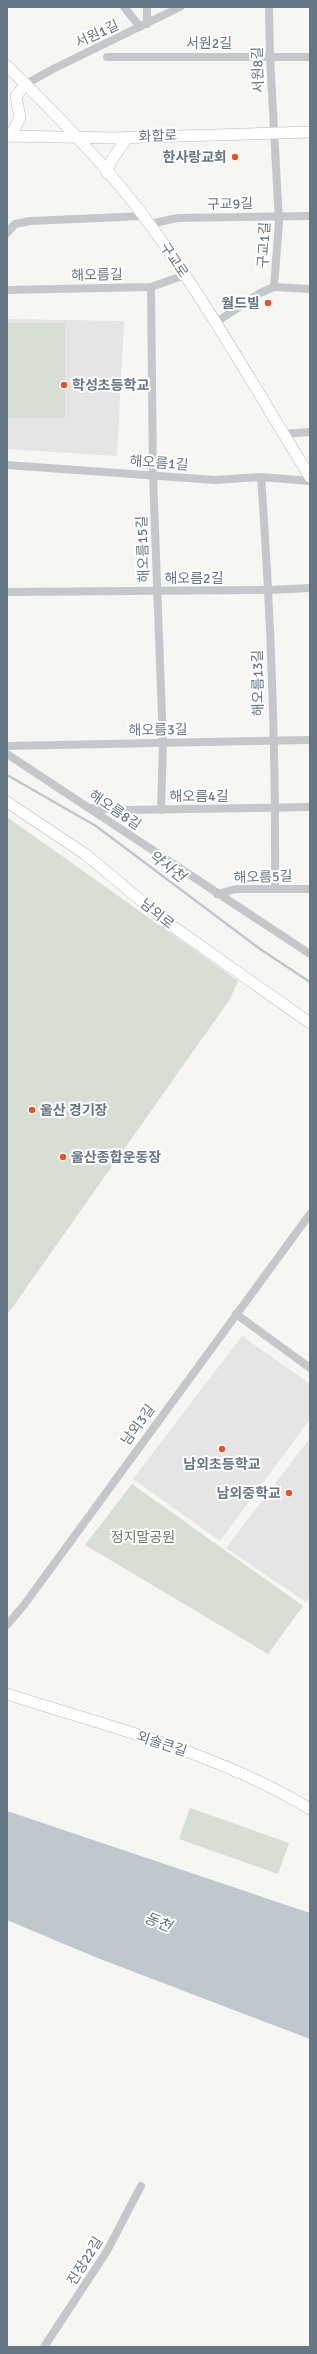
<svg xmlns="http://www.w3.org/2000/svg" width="317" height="2354" viewBox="0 0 317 2354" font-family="Signika,'Noto Sans KR',sans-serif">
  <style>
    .built { fill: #e4e5e4 }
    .green { fill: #d7ded4 }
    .water { fill: #bec8cd }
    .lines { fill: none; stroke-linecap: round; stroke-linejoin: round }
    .stream { stroke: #bec8cd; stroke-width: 2.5 }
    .secondary-casing { stroke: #b6bbc0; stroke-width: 12 }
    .street { stroke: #c4c8cb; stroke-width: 8 }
    .secondary { stroke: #fff; stroke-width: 11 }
    .poi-dot { fill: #e75322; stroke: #fff; stroke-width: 1.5 }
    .labels { text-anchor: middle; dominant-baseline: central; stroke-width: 4; stroke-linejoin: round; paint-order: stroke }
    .street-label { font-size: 14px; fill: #657685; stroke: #fff }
    .poi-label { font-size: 14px; font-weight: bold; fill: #657685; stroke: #fff; text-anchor: end }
    .park-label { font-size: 14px; fill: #687c64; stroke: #fff }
    .water-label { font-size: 15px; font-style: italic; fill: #607781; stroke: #fff }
  </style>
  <rect width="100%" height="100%" fill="#f6f6f3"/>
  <!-- built -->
  <g class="built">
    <polygon points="7,319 124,321 117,456 7,449"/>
    <polygon points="242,1336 310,1384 310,1419 220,1541 133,1479"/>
    <polygon points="310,1438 310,1596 306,1602 226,1548"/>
  </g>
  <!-- green -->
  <g class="green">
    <rect x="7" y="323" width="58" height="95"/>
    <polygon points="7,817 238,981 230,999 7,1315"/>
    <polygon points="132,1484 303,1606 268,1654 85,1545"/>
    <polygon points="190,1808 289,1843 278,1874 179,1839"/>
  </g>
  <!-- water -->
  <polygon class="water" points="7,1811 310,1913 310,2039 95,1957 7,1920"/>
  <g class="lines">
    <!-- stream -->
    <polyline class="stream" points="7,775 96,826 260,949 310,982"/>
    <!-- secondary casing -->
    <g class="secondary-casing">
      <g id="secondary">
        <path d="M7 66C58 116 109 168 151 226 209 306 258 393 310 477"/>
        <polyline points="7,136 113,138 310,132"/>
        <polyline points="10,136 20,118 16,96 26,84"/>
        <polyline points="107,173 111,161 127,138"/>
        <polyline points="7,802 85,854 168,923 310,1023"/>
        <path d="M7 1694C109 1727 218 1753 310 1809"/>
      </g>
    </g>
    <!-- street -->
    <g class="street">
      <polyline points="124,7 140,27"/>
      <polyline points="147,7 147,24"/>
      <polyline points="269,7 270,56 279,222 274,287"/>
      <polyline points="107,57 310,57"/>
      <polyline points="26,84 53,69 180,7"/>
      <polyline points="150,224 177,218 310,216"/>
      <polyline points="7,233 15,224 30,221 144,216"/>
      <polyline points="151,287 153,476 163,743 161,810"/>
      <polyline points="7,290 151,287 185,275"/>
      <polyline points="215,323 260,293 274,287 310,289"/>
      <polyline points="283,434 310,432"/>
      <polyline points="7,465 215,480 261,477 310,481"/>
      <path d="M261 477C271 614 276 752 275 889"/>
      <polyline points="7,592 269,590 310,588"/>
      <polyline points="7,746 310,740"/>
      <polyline points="7,754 310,954"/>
      <polyline points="89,808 125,810 310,807"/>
      <polyline points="217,894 236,889 310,889"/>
      <polyline points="236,1314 310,1368"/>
      <polyline points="7,1625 24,1605 310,1214"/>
      <polyline points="44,2347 107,2251 141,2186"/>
    </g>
    <!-- secondary -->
    <use href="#secondary" class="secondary"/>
  </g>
  <!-- markers -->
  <g class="poi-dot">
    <circle cx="235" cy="157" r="4"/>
    <circle cx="268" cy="303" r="4"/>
    <circle cx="64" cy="385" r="4"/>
    <circle cx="32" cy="1110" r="4"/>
    <circle cx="63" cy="1157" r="4"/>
    <circle cx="222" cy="1449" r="4"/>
    <circle cx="289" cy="1493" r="4"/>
  </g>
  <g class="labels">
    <!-- street labels -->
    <g class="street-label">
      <text transform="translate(97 34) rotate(-25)">서원1길</text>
      <text x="209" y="43">서원2길</text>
      <text transform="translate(258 70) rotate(-92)">서원8길</text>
      <text transform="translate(158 136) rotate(-2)">화합로</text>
      <text transform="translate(230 204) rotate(-1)">구교9길</text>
      <text transform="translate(264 245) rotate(-87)">구교1길</text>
      <text transform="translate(174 260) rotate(56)">구교로</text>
      <text transform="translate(97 275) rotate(-1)">해오름길</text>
      <text transform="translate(159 463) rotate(4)">해오름1길</text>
      <text transform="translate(143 549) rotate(-92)">해오름15길</text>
      <text x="194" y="578">해오름2길</text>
      <text transform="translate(258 683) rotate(-91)">해오름13길</text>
      <text transform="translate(158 730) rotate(-1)">해오름3길</text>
      <text x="199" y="796">해오름4길</text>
      <text transform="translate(115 810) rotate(34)">해오름8길</text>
      <text transform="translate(263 877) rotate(-2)">해오름5길</text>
      <text transform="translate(157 914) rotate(39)">남외로</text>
      <text transform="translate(138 1425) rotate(-54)">남외3길</text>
      <text transform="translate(162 1744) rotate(18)">외솔큰길</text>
      <text transform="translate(85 2261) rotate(-58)">진장22길</text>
    </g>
    <!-- poi labels -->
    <g class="poi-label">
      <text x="227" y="157">한사랑교회</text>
      <text x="260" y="303">월드빌</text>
      <text x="72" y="385" text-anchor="start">학성초등학교</text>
      <text x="40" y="1110" text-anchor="start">울산 경기장</text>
      <text x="71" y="1157" text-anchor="start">울산종합운동장</text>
      <text x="222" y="1464" text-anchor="middle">남외초등학교</text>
      <text x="281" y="1493">남외중학교</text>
    </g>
    <!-- park labels -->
    <g class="park-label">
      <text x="143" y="1537">정지말공원</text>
    </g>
    <!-- water labels -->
    <g class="water-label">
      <text transform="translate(167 866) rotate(37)">약사천</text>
      <text transform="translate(158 1922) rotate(22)">동천</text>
    </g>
  </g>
  <!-- border -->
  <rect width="317" height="2354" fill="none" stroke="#657685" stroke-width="16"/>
</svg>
